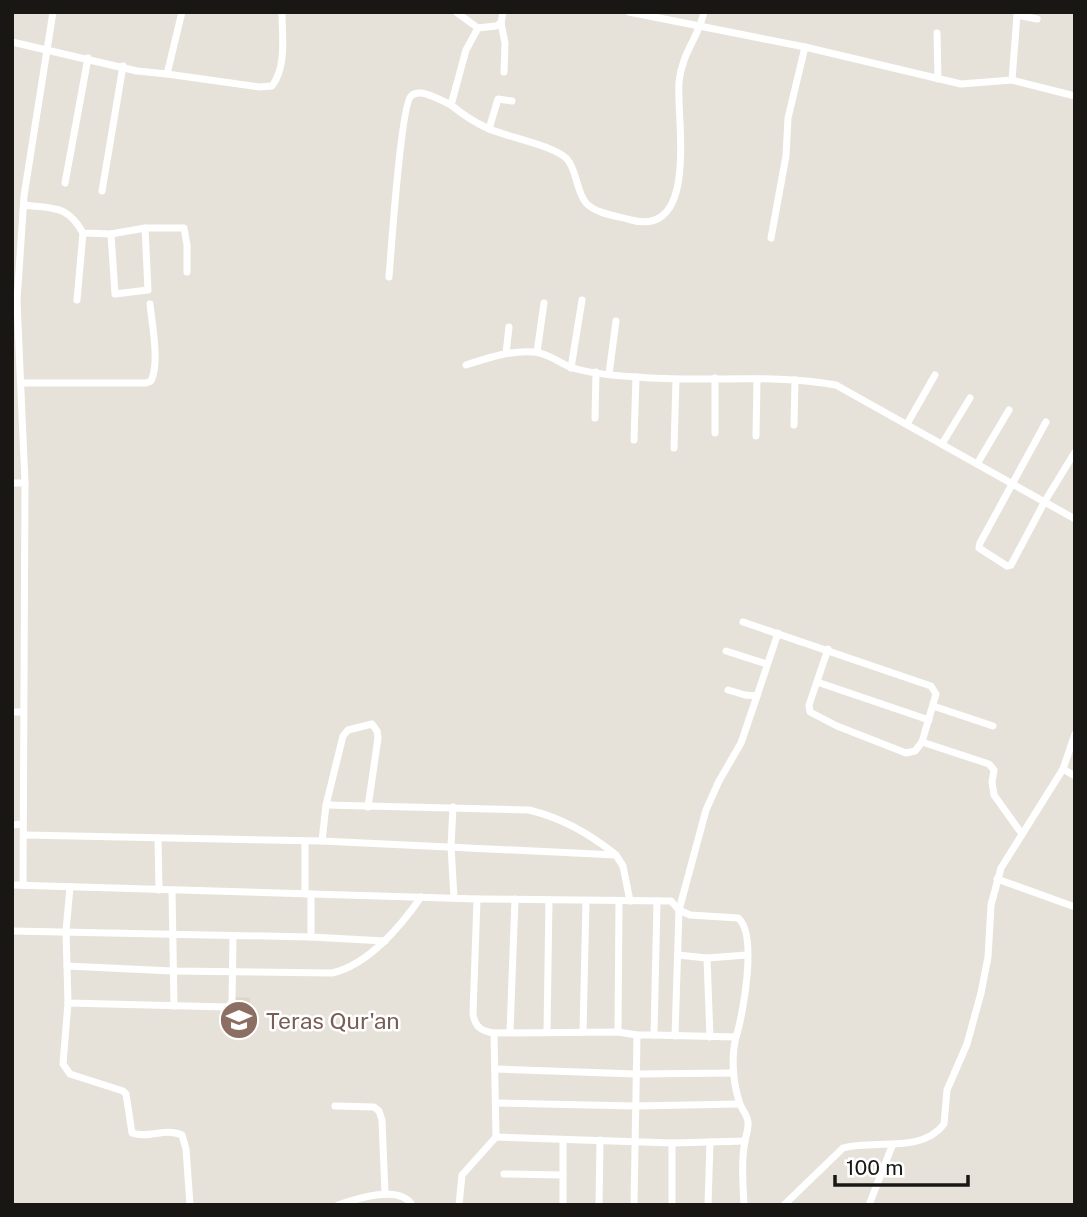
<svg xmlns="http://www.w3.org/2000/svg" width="1087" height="1217" viewBox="0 0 1087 1217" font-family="'Public Sans',sans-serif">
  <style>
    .built { fill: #e0d6c7 }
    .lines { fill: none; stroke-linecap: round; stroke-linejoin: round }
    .minor { stroke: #fff; stroke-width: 7 }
    .labels { text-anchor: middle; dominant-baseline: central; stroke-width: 5; stroke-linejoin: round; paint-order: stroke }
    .education-label { font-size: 23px; fill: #785e54; stroke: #fff; text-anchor: start }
  </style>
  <rect width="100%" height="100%" fill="#e7e2d9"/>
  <!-- built -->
  <polygon class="built" points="234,997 250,998 249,1031 232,1031"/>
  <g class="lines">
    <!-- minor -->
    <g class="minor">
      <polyline points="503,12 501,23 505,43 504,72"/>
      <polyline points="629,12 805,47 961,84 1012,80 1075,96"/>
      <polyline points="478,28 496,26 501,23"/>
      <polyline points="937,33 938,79"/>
      <polyline points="12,42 137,71 167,74 182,12"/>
      <path d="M167 74 259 87 272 86C287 66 282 36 282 12"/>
      <polyline points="1012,80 1017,15 1037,19"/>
      <path d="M451 105C462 114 474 122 487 128 506 137 553 145 567 159 577 170 576 191 586 203 596 214 618 216 631 220 700 238 676 117 679 82 682 52 698 39 704 12"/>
      <polyline points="489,129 498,99 512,101"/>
      <polyline points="65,183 88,58"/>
      <polyline points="102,191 123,66"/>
      <path d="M24 205C53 209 67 204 83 233L111 234 145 228H184L187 245V272"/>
      <polyline points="111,234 115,294 148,290 145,228"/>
      <polyline points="771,238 786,156 788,118 805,47"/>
      <path d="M389 277C391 253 401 105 411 96 420 87 442 101 451 105L466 50 478 28 456 12"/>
      <polyline points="77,300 83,233"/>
      <polyline points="12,301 17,301 24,196 53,12"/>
      <polyline points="17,301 25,483"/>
      <polyline points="537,352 544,303"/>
      <polyline points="506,353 509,327"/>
      <path d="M466 365C488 358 510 350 534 352 549 353 560 364 573 368 594 374 617 376 637 377 704 383 770 373 836 385L1075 519"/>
      <polyline points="571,368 582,300"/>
      <polyline points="609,374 616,321"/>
      <path d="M22 383H146L151 381C160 363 152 325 150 304"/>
      <polyline points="595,418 596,372"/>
      <polyline points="1046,422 980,543 979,548 1007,566 1011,565 1045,501 1075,452"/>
      <polyline points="907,424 935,375"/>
      <polyline points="794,425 795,380"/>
      <polyline points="715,433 715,378"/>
      <polyline points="756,436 757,379"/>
      <polyline points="634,440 636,377"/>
      <polyline points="942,444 970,398"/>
      <polyline points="674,448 676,380"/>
      <polyline points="977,464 1009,410"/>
      <polyline points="12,483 25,483 23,885"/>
      <polyline points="743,622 931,686 936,694 922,742 989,764 994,770 992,782 994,795 1022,834"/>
      <polyline points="828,649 809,705 810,712 837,726 906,753 915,751 922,742"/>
      <polyline points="726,651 767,664"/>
      <polyline points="817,682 929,720"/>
      <polyline points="728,690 745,695 757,696 778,633"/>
      <polyline points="933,706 993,726"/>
      <polyline points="12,712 23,712"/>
      <polyline points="1063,769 1075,776"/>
      <path d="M326 805 529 810C562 818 588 833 615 854"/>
      <polyline points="453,807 451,846 454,898"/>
      <polyline points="12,825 23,824"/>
      <polyline points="24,835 322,841 616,855 623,866 630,901"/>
      <polyline points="158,838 159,890"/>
      <polyline points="322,841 326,805 343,736 348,730 372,724 377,731 378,738 368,807"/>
      <polyline points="997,879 1075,907"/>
      <path d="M12 885 477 899 671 901 679 910 690 915 738 918C758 934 743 1015 736 1037 731 1057 733 1082 739 1101 741 1110 749 1115 748 1125 748 1131 746 1135 745 1141 741 1161 743 1184 744 1205"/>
      <path d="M70 887 66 931 68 1003 63 1064 70 1074 123 1091 126 1094 132 1133C149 1139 165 1127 182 1135L186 1149 190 1205"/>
      <polyline points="172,890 174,1006"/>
      <polyline points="305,894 305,842"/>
      <polyline points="311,894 311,937"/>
      <path d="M477 899 473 1014C475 1027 481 1031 494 1033L618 1032 637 1035H654L657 901"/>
      <polyline points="12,931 311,937 385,941"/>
      <polyline points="678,955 707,958 747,955"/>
      <polyline points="707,958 710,1037"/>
      <path d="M67 966 172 971 332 973C368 965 401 926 421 897"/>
      <polyline points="68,1003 228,1007 232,1002 233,936"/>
      <polyline points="510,1032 515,899"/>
      <polyline points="547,1032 549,900"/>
      <polyline points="583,1032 586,901"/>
      <polyline points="618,1032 619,901"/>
      <polyline points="654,1035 736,1037"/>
      <polyline points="675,1036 679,910 706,810 719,781 741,743 757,696"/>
      <polyline points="495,1069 636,1074 733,1073"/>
      <polyline points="496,1103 635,1106 739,1104"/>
      <polyline points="335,1106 374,1107 379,1111 382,1120 385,1194"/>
      <polyline points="496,1137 672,1143 745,1141"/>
      <polyline points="563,1140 563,1205"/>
      <polyline points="504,1174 563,1175"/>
      <path d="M338 1205C356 1199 400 1184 412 1205"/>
      <polyline points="459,1205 462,1175 496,1137 494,1033"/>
      <polyline points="599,1205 600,1140"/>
      <polyline points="634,1205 637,1035"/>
      <polyline points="672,1205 672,1143"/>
      <polyline points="708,1205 710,1142"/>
      <path d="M784 1205 843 1148C873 1139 922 1154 944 1124L947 1090 967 1044 981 993 988 957 991 905 1001 868 1063 769 1075 734"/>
      <polyline points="869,1205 892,1146"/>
    </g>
  </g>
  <!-- icons -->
  <defs>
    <g id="school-disc" transform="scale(2.0125)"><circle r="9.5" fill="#8d6e63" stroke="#fff"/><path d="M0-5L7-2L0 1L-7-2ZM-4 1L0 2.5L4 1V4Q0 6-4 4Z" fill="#fff"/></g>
  </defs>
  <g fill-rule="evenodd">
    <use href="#school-disc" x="239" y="1020"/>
  </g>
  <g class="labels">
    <!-- education labels -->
    <g class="education-label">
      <text x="266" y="1020">Teras Qur'an</text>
    </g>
  </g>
  <!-- border -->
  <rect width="1087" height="1217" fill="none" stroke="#181714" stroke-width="28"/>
  <!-- scale -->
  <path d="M835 1175v10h133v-10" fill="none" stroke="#181714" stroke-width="3.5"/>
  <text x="846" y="1175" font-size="21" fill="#181714" stroke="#ffffff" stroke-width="5" paint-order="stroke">100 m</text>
</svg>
